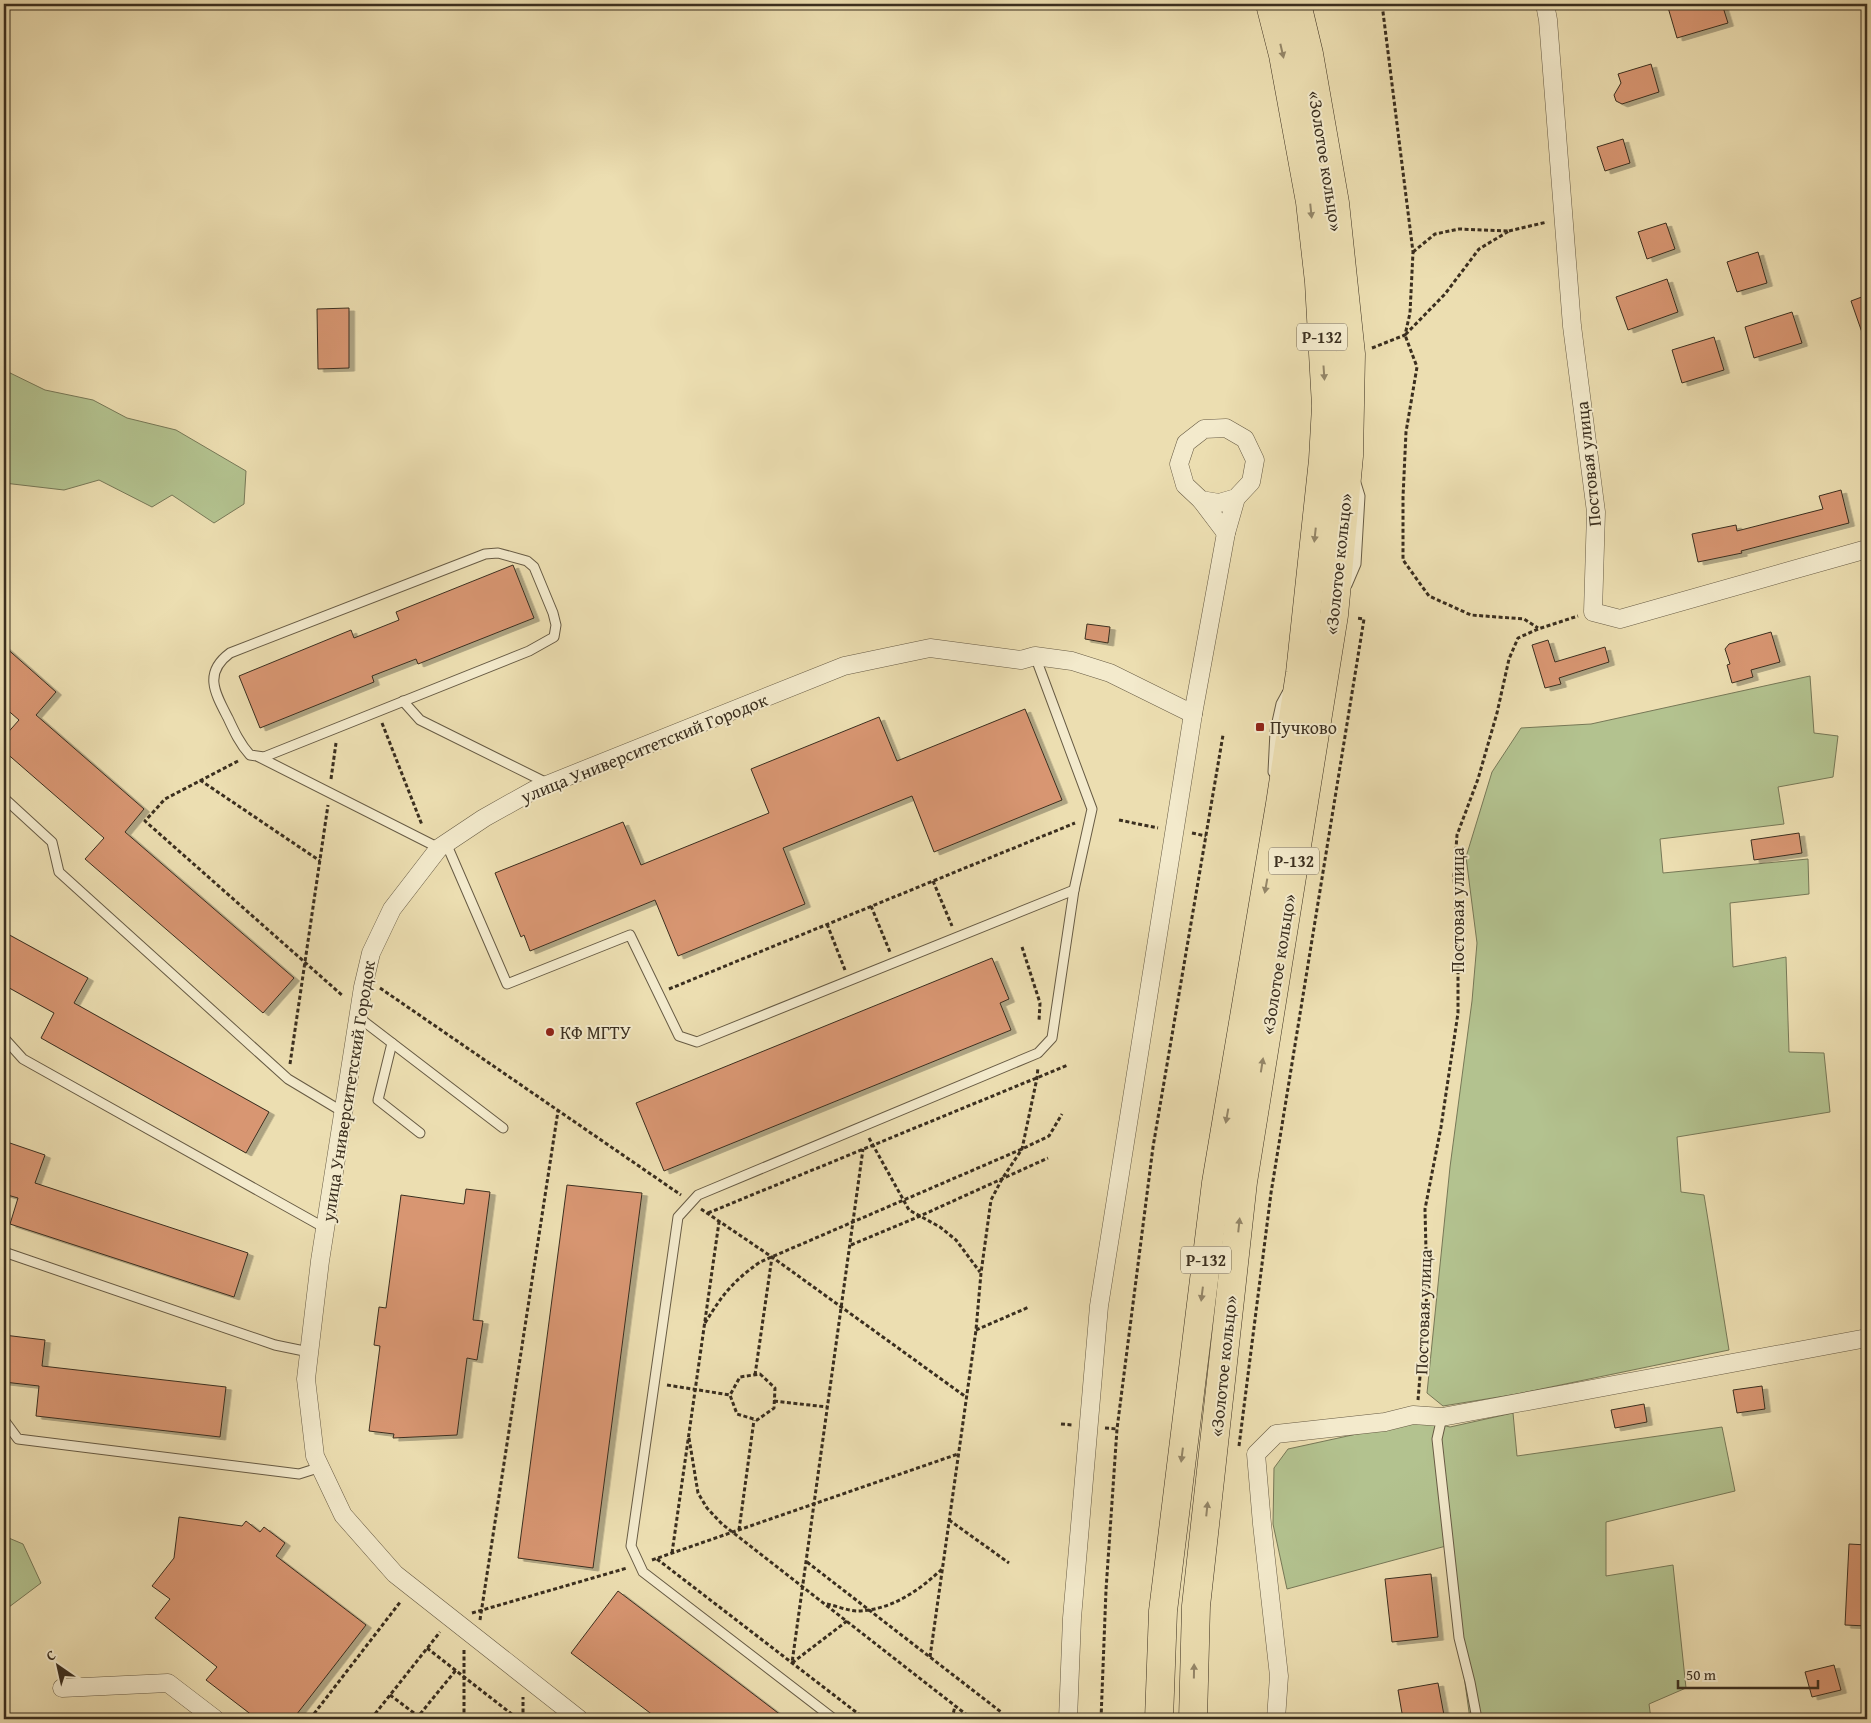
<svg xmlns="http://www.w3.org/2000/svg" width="1871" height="1723" viewBox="0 0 1871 1723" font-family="'Gentium Book Plus',serif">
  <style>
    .green { fill: #b3c28f; stroke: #777857 }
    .building { fill: #d89672; stroke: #3b2f1f; filter: url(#shadow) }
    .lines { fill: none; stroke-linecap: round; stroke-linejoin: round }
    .service-casing { stroke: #675b44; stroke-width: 11 }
    .minor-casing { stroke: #675b44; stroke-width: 19 }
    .trunk-casing { stroke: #3b2f1f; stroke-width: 29 }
    .path { stroke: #3b2f1f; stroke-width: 3; stroke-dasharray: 4 2.5; stroke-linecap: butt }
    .service { stroke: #f3eacc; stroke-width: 9 }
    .minor { stroke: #f3eacc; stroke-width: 18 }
    .trunk { stroke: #ecdeb1; stroke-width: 28 }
    .oneway { fill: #948668 }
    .poi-dot { fill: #8f2418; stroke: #f3eacc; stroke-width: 2 }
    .labels { text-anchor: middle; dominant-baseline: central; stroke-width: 4; stroke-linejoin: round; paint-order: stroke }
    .shield { fill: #f3eacc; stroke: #726753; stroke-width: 1 }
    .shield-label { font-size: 16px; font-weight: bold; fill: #3b2f1f }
    .street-label { font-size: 18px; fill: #3b2f1f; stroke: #f3eacc }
    .poi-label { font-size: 18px; fill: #3b2f1f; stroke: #f3eacc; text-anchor: start }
  </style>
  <defs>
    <filter id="shadow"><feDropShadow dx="5.5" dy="3" stdDeviation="0" flood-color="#0004"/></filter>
  </defs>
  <rect width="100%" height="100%" fill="#ecdeb1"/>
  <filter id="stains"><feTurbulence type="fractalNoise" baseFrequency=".004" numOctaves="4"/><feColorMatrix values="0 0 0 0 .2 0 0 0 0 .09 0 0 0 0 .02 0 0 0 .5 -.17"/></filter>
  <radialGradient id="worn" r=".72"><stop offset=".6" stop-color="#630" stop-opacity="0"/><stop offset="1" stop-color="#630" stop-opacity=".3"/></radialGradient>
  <!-- green -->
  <g class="green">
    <polygon points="4,370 45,390 93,400 127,418 176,430 246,471 244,504 214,523 172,495 152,507 99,480 64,490 4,483"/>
    <polygon points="1810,676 1814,733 1838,736 1833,777 1778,787 1784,824 1660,839 1663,873 1808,859 1809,894 1730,903 1733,967 1786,957 1789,1052 1824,1053 1830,1112 1677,1137 1681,1192 1704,1195 1729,1350 1517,1394 1443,1406 1427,1393 1450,1167 1472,1001 1477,943 1466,857 1492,772 1521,728 1591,724"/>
    <polygon points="1513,1413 1517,1456 1722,1427 1735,1491 1606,1522 1606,1576 1673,1565 1686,1688 1649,1704 1651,1719 1470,1719 1446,1546 1287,1589 1273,1524 1274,1468 1288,1449 1421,1420 1450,1427"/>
    <polygon points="4,1536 23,1544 41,1583 9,1607 4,1604"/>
  </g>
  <!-- building -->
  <g class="building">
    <polygon points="1667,4 1722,4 1728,23 1677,38"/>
    <polygon points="1651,64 1659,92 1622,104 1616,101 1614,95 1621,83 1618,74"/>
    <polygon points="1623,139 1630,163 1605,171 1597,147"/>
    <polygon points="1666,223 1675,249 1647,259 1638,232"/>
    <polygon points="1758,252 1767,283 1737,292 1727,262"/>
    <polygon points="1667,279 1678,312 1628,330 1616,297"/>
    <polygon points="1867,295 1867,341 1865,341 1851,301"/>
    <polygon points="349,308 349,368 318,369 317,309"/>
    <polygon points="1792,312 1802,343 1754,358 1745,327"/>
    <polygon points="1714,337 1724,370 1682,383 1672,350"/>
    <polygon points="1841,490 1849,523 1741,551 1742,553 1698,562 1692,534 1736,525 1737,531 1823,509 1819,496"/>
    <polygon points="513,565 534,618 418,664 416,659 372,676 374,682 260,728 239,676 351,630 354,638 399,620 396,612"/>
    <polygon points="1087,624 1110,627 1108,643 1085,639"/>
    <polygon points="1771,632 1780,662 1751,670 1753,677 1732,683 1727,665 1730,664 1725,649 1729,644"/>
    <polygon points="1548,640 1555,662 1605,647 1609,662 1559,678 1561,684 1545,688 1532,645"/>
    <polygon points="4,646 56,692 36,715 144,809 125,832 294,978 263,1013 85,859 104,838 4,751 4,737 19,720 4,707"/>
    <polygon points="1025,709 1062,800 934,852 912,796 783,848 805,904 678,956 655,900 530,951 524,935 521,937 495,873 623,822 641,865 769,813 751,769 879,717 897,761"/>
    <polygon points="1799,833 1802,853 1754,860 1751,840"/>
    <polygon points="4,932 88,978 74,1003 269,1112 246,1153 41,1038 54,1013 4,985"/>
    <polygon points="992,958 1009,999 1000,1003 1011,1030 664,1171 636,1103"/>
    <polygon points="4,1141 45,1155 35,1183 248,1253 234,1297 10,1224 18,1198 4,1194"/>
    <polygon points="567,1185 642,1193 593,1568 518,1558"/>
    <polygon points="466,1189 490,1192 473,1320 483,1321 477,1360 467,1358 457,1435 393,1438 394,1434 369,1431 380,1346 374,1345 379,1307 386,1308 401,1195 464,1204"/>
    <polygon points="4,1335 45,1340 42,1366 226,1387 220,1437 36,1416 39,1386 4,1382"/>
    <polygon points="1762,1386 1765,1409 1737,1413 1733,1390"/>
    <polygon points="1644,1404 1647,1422 1615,1428 1611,1410"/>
    <polygon points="179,1517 242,1526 246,1521 260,1532 264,1527 285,1543 276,1556 366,1625 293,1719 257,1719 206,1680 217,1667 155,1618 170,1599 152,1586 174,1558"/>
    <polygon points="1849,1544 1867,1545 1867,1626 1845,1625"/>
    <polygon points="1431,1574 1438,1637 1392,1642 1385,1579"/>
    <polygon points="618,1591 786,1719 658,1719 571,1653"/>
    <polygon points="1834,1665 1841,1690 1812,1697 1805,1672"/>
    <polygon points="1438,1683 1444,1715 1422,1719 1403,1719 1398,1690"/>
  </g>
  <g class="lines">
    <!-- service casing -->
    <g class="service-casing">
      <g id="service">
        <path d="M498 553 527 561 534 567 553 613 556 625 554 637 529 651 264 757 250 755C240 744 234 731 228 718 215 693 203 673 230 653L485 554Z"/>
        <polyline points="1347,585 1356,564 1360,496 1356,483"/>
        <polyline points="403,701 420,720 549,784"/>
        <polyline points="259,757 439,848"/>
        <polyline points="1273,772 1275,731 1281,704 1287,693"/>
        <polyline points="4,798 52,842 59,872 288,1079 343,1112"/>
        <polyline points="446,843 507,984 630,935 679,1036 697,1042 1074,890"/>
        <polyline points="358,1017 503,1128"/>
        <polyline points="4,1038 23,1059 325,1228"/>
        <polyline points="392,1043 378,1100 420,1133"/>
        <polyline points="4,1252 275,1345 309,1352"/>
        <polyline points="1442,1417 1437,1439 1459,1638 1470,1682 1477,1719"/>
        <polyline points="4,1420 18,1439 299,1474 321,1467"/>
        <polyline points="834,1719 643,1572 631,1546 678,1217 698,1195 1038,1053 1052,1038 1074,890 1092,809 1035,656"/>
      </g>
    </g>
    <!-- minor casing -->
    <g class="minor-casing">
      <g id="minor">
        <polyline points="1545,4 1548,20 1572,326 1596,512 1593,612 1620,619 1867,549"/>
        <polyline points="1201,500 1226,533"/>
        <polyline points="62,1688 168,1683 215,1719"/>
        <polyline points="579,1719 395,1574 343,1515 315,1456 306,1379 320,1261 363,987 371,953 392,909 439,848 484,818 534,790 844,666 930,648 1021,660 1035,656 1072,661 1110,673 1193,714"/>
        <polyline points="1068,1719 1072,1618 1099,1306 1193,714 1226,533 1236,498 1251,482 1255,460 1245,439 1226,428 1204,429 1186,443 1179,464 1185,485 1201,500 1219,503 1236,498"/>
        <polyline points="1276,1719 1279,1676 1262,1524 1256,1454 1276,1434 1385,1422 1413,1415 1442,1417 1867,1338"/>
      </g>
    </g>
    <!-- trunk casing -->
    <g class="trunk-casing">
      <g id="trunk">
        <polyline points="1159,1719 1163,1611 1216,1183 1280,804 1300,673 1323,460 1326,406 1319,282 1310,202 1283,55 1270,4"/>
        <polyline points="1193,1719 1196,1606 1243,1182 1334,615 1349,456 1351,354 1335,203 1309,54 1297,4"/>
      </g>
    </g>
    <!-- path -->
    <g class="path">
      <polyline points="1509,231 1547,222"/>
      <polyline points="1413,252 1435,234 1459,229 1509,231 1479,249 1445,294 1405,335 1417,367 1406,432 1403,497 1403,560 1429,596 1471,615 1524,619 1538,628"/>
      <polyline points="1372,348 1405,335 1410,313 1413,252 1382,4"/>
      <polyline points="382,723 422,825"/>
      <polyline points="238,761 165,799 145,821 343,996"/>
      <polyline points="331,779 336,743"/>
      <polyline points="200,780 320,861"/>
      <polyline points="1119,820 1158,828"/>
      <polyline points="1192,833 1206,836"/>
      <polyline points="933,881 952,926"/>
      <polyline points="871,906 890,952"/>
      <polyline points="827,924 845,970"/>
      <polyline points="1022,947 1040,1003 1039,1021"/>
      <polyline points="380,988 681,1195"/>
      <polyline points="669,989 1075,823"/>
      <polyline points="290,1064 328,805"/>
      <polyline points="869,1138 909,1210 940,1227 956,1240 980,1272"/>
      <polyline points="701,1209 772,1257 966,1397"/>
      <polyline points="708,1213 1068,1065"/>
      <polyline points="851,1245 920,1216 1048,1158"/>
      <path d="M705 1323C723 1294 732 1282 760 1262L1022 1149 1049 1136 1062 1114"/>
      <polyline points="976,1330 1029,1307"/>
      <polygon points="760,1374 775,1388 774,1408 757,1420 737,1414 730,1395 740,1377"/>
      <polyline points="755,1375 772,1257"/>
      <polyline points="667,1385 730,1395"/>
      <polyline points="1418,1400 1427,1293 1425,1209 1441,1127 1458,1013 1458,945 1454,876 1457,835 1478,779 1497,713 1509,659 1518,638 1538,629 1578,616"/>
      <polyline points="774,1401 827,1407"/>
      <polyline points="1061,1424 1072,1425"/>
      <polyline points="1105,1428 1117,1429"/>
      <polyline points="689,1438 698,1493 707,1508 722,1524 972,1719"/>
      <polyline points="1239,1446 1271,1193 1364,619 1356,618"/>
      <polyline points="949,1520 1009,1563"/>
      <polyline points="739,1530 754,1420"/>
      <polyline points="672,1553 719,1222"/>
      <polyline points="657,1559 865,1719"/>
      <polyline points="652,1560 958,1454"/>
      <polyline points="807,1562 1001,1712"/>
      <path d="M827 1604C837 1606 848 1611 858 1611 891 1610 919 1591 943 1568"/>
      <polyline points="472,1613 627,1568"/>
      <polyline points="480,1620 558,1111"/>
      <polyline points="847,1621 792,1663 863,1149"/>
      <polyline points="427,1648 518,1719"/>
      <polyline points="930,1657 976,1330 981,1273 991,1200 1002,1179 1022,1149 1037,1078 1038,1067"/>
      <polyline points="390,1695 422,1719"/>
      <polyline points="310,1719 401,1601"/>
      <polyline points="371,1719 440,1632"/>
      <polyline points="416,1719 456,1670"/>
      <polyline points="464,1719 464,1650"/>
      <polyline points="523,1719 523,1697"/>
      <polyline points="952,1719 955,1706"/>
      <polyline points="1101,1719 1106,1590 1117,1429 1153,1147 1223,735"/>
    </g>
    <!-- service -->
    <use href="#service" class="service"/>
    <!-- minor -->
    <use href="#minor" class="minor"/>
    <!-- trunk -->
    <use href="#trunk" class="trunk"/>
  </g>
  <!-- one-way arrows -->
  <defs><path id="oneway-solid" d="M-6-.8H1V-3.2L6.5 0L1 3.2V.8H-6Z" transform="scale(1.25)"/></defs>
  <g class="oneway">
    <use href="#oneway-solid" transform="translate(1282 51) rotate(77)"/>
    <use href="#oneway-solid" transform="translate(1311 211) rotate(84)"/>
    <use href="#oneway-solid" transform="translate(1324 373) rotate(86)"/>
    <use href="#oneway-solid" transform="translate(1315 535) rotate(96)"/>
    <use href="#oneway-solid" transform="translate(1266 886) rotate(100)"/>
    <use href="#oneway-solid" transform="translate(1262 1065) rotate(-81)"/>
    <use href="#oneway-solid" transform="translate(1227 1116) rotate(100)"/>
    <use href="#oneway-solid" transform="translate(1239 1225) rotate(-84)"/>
    <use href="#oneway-solid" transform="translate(1202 1294) rotate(97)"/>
    <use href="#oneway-solid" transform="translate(1182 1455) rotate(97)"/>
    <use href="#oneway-solid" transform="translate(1207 1509) rotate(-84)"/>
    <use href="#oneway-solid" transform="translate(1194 1671) rotate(-89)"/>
  </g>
  <!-- markers -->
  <g class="poi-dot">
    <rect x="1255" y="722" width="10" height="10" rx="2.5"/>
    <circle cx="550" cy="1032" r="5"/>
  </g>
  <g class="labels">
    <!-- shield labels -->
    <g class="shield">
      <rect x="1297" y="323.5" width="50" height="27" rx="4"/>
      <rect x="1269" y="847.5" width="50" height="27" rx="4"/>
      <rect x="1181" y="1246.5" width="50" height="27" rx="4"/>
    </g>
    <g class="shield-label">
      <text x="1322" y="337">Р-132</text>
      <text x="1294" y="861">Р-132</text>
      <text x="1206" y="1260">Р-132</text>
    </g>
    <!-- street labels -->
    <g class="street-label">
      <text transform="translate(1326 161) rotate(81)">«Золотое кольцо»</text>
      <text transform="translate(1588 464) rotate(-96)">Постовая улица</text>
      <text transform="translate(1338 564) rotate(-84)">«Золотое кольцо»</text>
      <text transform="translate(644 748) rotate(-22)">улица Университетский Городок</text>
      <text transform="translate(1457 910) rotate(-90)">Постовая улица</text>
      <text transform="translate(1278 964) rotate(-81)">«Золотое кольцо»</text>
      <text transform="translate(348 1091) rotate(-81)">улица Университетский Городок</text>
      <text transform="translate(1423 1312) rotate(-88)">Постовая улица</text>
      <text transform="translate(1223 1366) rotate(-84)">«Золотое кольцо»</text>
    </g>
    <!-- poi labels -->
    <g class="poi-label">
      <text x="1270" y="727">Пучково</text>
      <text x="560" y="1032">КФ МГТУ</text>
    </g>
  </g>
  <!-- margin -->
  <rect width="1871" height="1723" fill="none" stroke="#ecdeb1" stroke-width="20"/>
  <rect x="5" y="5" width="1861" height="1713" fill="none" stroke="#3b2f1f" stroke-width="2.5"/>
  <rect x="10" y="10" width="1851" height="1703" fill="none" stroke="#3b2f1f"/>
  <!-- north arrow -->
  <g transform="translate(58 1666) rotate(326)" stroke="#f3eacc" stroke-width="4" paint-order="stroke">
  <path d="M0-4L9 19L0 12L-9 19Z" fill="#3b2f1f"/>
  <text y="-8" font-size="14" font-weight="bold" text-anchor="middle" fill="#3b2f1f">С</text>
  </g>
  <!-- scale -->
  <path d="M1678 1680v8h140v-8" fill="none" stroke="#3b2f1f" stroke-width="2.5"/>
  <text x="1686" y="1680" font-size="15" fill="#3b2f1f" stroke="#f3eacc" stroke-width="4" paint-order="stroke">50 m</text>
  <rect width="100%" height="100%" filter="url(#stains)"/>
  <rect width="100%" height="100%" fill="url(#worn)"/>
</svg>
